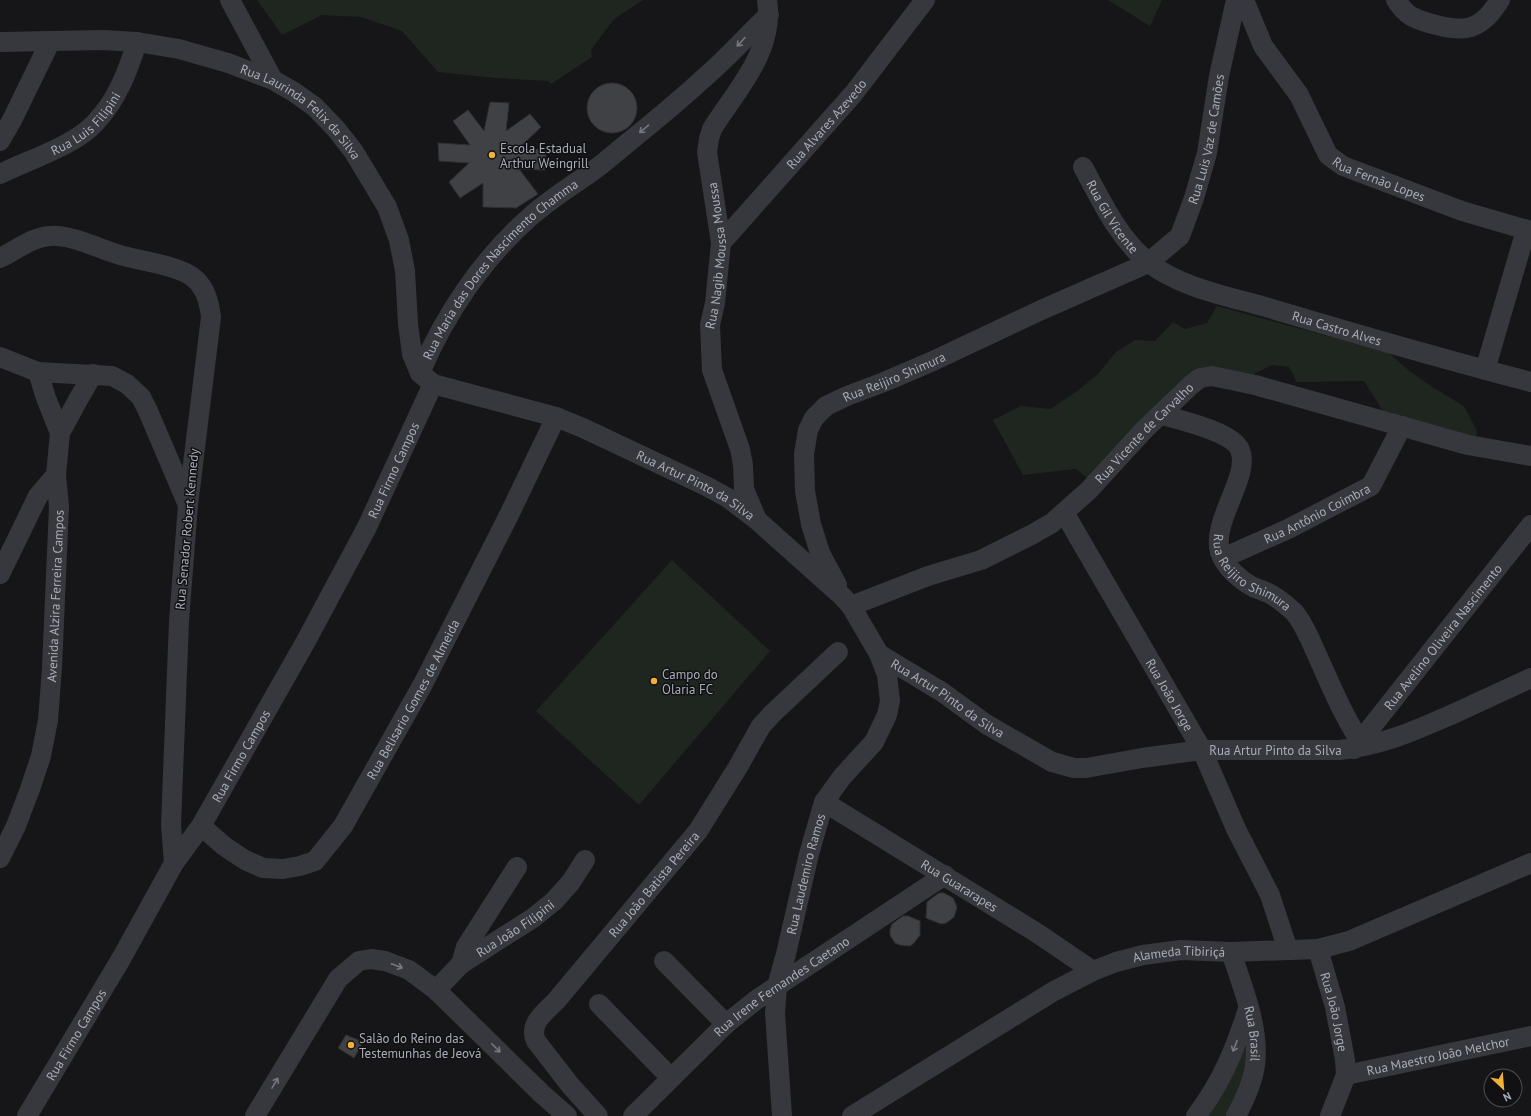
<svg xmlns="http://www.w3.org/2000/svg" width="1531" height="1116" viewBox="0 0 1531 1116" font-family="'PT Sans',sans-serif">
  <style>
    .green { fill: #1e261f }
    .building { fill: #404145; stroke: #303034 }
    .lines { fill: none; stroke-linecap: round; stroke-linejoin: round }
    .minor { stroke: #37383d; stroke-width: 20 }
    .oneway { stroke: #757881 }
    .poi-dot { fill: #f2b134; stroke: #111113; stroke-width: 1.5 }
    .labels { text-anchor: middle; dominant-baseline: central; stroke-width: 3; stroke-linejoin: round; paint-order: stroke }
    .street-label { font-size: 13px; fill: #a8adb8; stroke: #111113 }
    .poi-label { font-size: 13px; fill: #a8adb8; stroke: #111113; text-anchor: start }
  </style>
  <rect width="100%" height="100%" fill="#161618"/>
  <!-- green -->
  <g class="green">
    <polygon points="257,0 643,0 614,19 591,50 592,57 551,84 548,81 496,78 438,72 402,31 361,17 322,15 282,35"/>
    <polygon points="1108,0 1162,0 1150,26"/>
    <polygon points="1217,306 1389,353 1407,369 1432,387 1464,406 1477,431 1476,441 1388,419 1364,381 1297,382 1289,367 1273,365 1255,373 1252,382 1211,374 1091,481 1076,469 1023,475 993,420 1021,406 1050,409 1076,392 1098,374 1116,352 1135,340 1155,341 1173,322 1185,329 1207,323"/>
    <polygon points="672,560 770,651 639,805 536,711"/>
    <polygon points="1245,1049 1249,1050 1250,1060 1231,1116 1204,1116 1240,1053"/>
  </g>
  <!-- building -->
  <g class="building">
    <circle cx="612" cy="108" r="25"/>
    <polygon points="490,102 509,103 506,131 530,114 541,127 519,148 546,150 545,170 519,169 538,194 516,208 483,207 483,183 460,198 449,182 469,163 439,161 438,143 470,145 453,121 468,110 484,131"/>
    <polygon points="939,893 944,893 953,898 957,907 954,917 946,923 941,924 926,918 927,902"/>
    <polygon points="903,916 908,916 920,921 920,935 914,943 910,946 900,945 895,943 890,935 890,930 892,924"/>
    <polygon points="346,1035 363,1042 354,1058 338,1048"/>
  </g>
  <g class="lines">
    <!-- minor -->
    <g class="minor">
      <polyline points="230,0 273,80"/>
      <path id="s1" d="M1244 0 1263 46 1299 95 1328 155 1343 166 1462 211 1531 231"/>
      <path d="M1396 0C1400 6 1404 12 1411 16 1424 23 1456 32 1471 27 1485 22 1492 12 1500 0"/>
      <path id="s2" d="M0 42 103 40 137 42 179 49 228 63 273 80 294 92 315 107 336 129 354 152 387 207 399 240 405 271 408 324 412 354 420 373 433 384 556 417 583 428 706 486 728 498 757 520 842 596 851 606 879 654 942 692 986 724 1052 762 1074 768H1086L1142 758 1202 750H1340C1384 745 1414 731 1453 714 1479 702 1505 690 1531 678"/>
      <polyline points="0,141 12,120 50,42"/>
      <path id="s3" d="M1083 167C1101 200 1118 238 1148 262 1178 287 1231 297 1269 308 1356 334 1443 359 1531 382"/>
      <path id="s4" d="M0 174C28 160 74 146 95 123 117 100 128 71 137 42"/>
      <path id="s5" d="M721 243 854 93 925 0"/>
      <path d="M0 258C15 251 32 237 50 236 70 234 99 249 120 255 139 261 180 265 195 279 206 289 209 302 211 317L188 505 179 621 171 825 174 863"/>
      <polyline points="0,357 38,372 112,376 127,384 141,397 148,411 188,505"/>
      <polyline points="1485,370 1526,230"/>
      <path id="s6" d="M420 373C445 314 483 258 531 216 548 201 568 188 587 175 601 166 613 155 625 145 656 120 686 95 715 68 734 51 750 32 769 15"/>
      <path id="s7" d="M1162 415C1180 420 1233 432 1240 450 1251 476 1211 521 1220 552 1225 567 1240 580 1253 587 1260 590 1269 592 1275 597 1282 601 1288 607 1294 612 1305 625 1311 642 1318 657 1331 686 1343 715 1360 741"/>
      <polyline points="60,433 79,398 93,374"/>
      <path id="s8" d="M1065 514 1202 750 1236 829 1270 895 1288 950"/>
      <path id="s9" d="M757 520 744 489 743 465 740 449 712 370 710 325 715 303 721 243 707 152 709 139 712 129C737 89 775 51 767 0"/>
      <path id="s10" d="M1223 558 1288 529 1371 486 1402 426"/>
      <polyline points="0,574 38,496 56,475"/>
      <path id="s11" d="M837 585 820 553 811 524 805 491 804 454 808 430 814 418 826 406 847 396 884 382 933 361 1039 311 1148 263 1180 236 1194 198 1207 153 1219 76 1236 0"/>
      <path id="s12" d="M851 606 928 576 981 560 1033 534 1052 523 1089 490 1144 430 1191 385 1200 378 1212 376 1255 385 1468 445 1531 456"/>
      <path id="s13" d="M1354 749 1531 525"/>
      <path id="s14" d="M824 802 1037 933 1093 971"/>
      <path id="s15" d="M201 826 224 846 245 860 263 868 283 869 300 866 315 861 343 826 423 684 508 517 556 417"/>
      <path id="s16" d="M0 858 16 826 30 789 41 756 48 720 52 668 59 506 56 475 60 433 46 398 38 372"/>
      <path id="s17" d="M1318 949 1335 1007 1345 1060 1346 1075 1330 1116"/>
      <path id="s18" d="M1231 952C1242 986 1260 1028 1255 1065 1253 1082 1244 1101 1236 1116"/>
      <polyline points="664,961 726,1024"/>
      <polyline points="461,964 466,947 517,867"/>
      <path id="s19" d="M436 990 461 964 533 918 554 901 571 882 585 860"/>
      <polyline points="599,1004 671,1078"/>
      <path id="s20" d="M1346 1075 1531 1036"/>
      <path id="s21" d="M27 1116 121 959 174 863 201 826 306 641 367 527 433 384"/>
      <polyline points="255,1116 338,979 359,961 371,959 385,961 409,970 436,990 542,1094 567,1116"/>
      <path id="s22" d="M598 1116 570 1085 536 1041C528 1024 545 1012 556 1001L698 831 738 767 761 726 772 714 838 652"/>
      <path id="s23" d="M633 1116 726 1024 756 1000 945 875"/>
      <path id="s24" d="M782 1116 775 1013 777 986 786 954 809 854 824 802 842 777 874 742 887 715 890 701 887 675 879 654"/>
      <path id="s25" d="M852 1116 1054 991 1093 971 1116 962 1143 955 1181 950 1231 952 1318 949 1349 941 1531 863"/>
      <path d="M1196 1116C1222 1082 1235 1049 1248 1009"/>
    </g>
  </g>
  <!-- one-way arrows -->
  <defs><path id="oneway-shaft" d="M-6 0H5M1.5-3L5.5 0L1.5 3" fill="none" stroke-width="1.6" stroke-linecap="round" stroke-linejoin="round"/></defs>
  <g class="oneway">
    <use href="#oneway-shaft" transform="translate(741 42) rotate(132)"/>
    <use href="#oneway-shaft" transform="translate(644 129) rotate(140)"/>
    <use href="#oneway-shaft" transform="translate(397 966) rotate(21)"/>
    <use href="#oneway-shaft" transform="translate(1235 1046) rotate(111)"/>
    <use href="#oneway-shaft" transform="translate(496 1048) rotate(45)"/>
    <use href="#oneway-shaft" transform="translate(275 1083) rotate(-59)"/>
  </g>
  <!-- markers -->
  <g class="poi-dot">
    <circle cx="492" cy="155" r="4"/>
    <circle cx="654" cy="681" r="4"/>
    <circle cx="351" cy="1045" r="4"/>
  </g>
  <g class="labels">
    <!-- street labels -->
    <g class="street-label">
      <text stroke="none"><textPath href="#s2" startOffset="320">Rua Laurinda Felix da Silva</textPath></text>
      <text stroke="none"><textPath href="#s4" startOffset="101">Rua Luis Filipini</textPath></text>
      <text stroke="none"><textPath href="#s5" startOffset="159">Rua Alvares Azevedo</textPath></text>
      <text stroke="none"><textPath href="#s11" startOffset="687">Rua Luis Vaz de Camões</textPath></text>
      <text stroke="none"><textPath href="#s1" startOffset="234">Rua Fernão Lopes</textPath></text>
      <text stroke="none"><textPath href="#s3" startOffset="58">Rua Gil Vicente</textPath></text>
      <text stroke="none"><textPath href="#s9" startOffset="273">Rua Nagib Moussa Moussa</textPath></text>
      <text stroke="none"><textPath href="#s6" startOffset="133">Rua Maria das Dores Nascimento Chamma</textPath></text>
      <text stroke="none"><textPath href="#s3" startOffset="317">Rua Castro Alves</textPath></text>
      <text stroke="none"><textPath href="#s11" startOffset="266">Rua Reijiro Shimura</textPath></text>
      <text stroke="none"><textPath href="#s12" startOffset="347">Rua Vicente de Carvalho</textPath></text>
      <text stroke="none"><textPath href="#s21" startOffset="743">Rua Firmo Campos</textPath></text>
      <text stroke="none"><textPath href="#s2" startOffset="923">Rua Artur Pinto da Silva</textPath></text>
      <text stroke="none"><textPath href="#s10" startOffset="104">Rua Antônio Coimbra</textPath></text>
      <text transform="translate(187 529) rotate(-85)">Rua Senador Robert Kennedy</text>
      <text stroke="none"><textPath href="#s7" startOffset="230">Rua Reijiro Shimura</textPath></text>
      <text stroke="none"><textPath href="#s16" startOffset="271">Avenida Alzira Ferreira Campos</textPath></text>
      <text stroke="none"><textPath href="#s13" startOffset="143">Rua Avelino Oliveira Nascimento</textPath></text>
      <text stroke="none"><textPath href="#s8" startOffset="209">Rua João Jorge</textPath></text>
      <text stroke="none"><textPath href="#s2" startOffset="1259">Rua Artur Pinto da Silva</textPath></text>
      <text stroke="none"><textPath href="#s15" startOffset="318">Rua Belisario Gomes de Almeida</textPath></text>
      <text stroke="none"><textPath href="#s2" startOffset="1607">Rua Artur Pinto da Silva</textPath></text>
      <text stroke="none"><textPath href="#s21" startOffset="419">Rua Firmo Campos</textPath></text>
      <text stroke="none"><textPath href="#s24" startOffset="246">Rua Laudemiro Ramos</textPath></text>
      <text stroke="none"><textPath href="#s22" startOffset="298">Rua João Batista Pereira</textPath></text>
      <text stroke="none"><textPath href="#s14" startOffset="159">Rua Guararapes</textPath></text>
      <text stroke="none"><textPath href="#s19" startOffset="101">Rua João Filipini</textPath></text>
      <text stroke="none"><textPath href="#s25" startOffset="370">Alameda Tibiriçá</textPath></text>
      <text stroke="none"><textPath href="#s23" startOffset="198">Rua Irene Fernandes Caetano</textPath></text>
      <text stroke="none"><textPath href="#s17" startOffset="65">Rua João Jorge</textPath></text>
      <text stroke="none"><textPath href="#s21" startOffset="95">Rua Firmo Campos</textPath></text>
      <text stroke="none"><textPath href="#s18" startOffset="85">Rua Brasil</textPath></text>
      <text stroke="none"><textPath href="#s20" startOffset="94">Rua Maestro João Melchor</textPath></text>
    </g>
    <!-- poi labels -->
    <g class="poi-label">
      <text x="500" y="148">Escola Estadual<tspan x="500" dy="15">Arthur Weingrill</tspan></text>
      <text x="662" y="674">Campo do<tspan x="662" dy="15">Olaria FC</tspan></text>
      <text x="359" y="1038">Salão do Reino das<tspan x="359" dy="15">Testemunhas de Jeová</tspan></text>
    </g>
  </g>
  <!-- north arrow -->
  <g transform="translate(1503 1088) rotate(154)"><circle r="19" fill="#111113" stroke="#4d4f55"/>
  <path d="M0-3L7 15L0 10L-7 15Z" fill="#f2b134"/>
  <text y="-6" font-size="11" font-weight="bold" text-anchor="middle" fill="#a8adb8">N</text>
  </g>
</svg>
